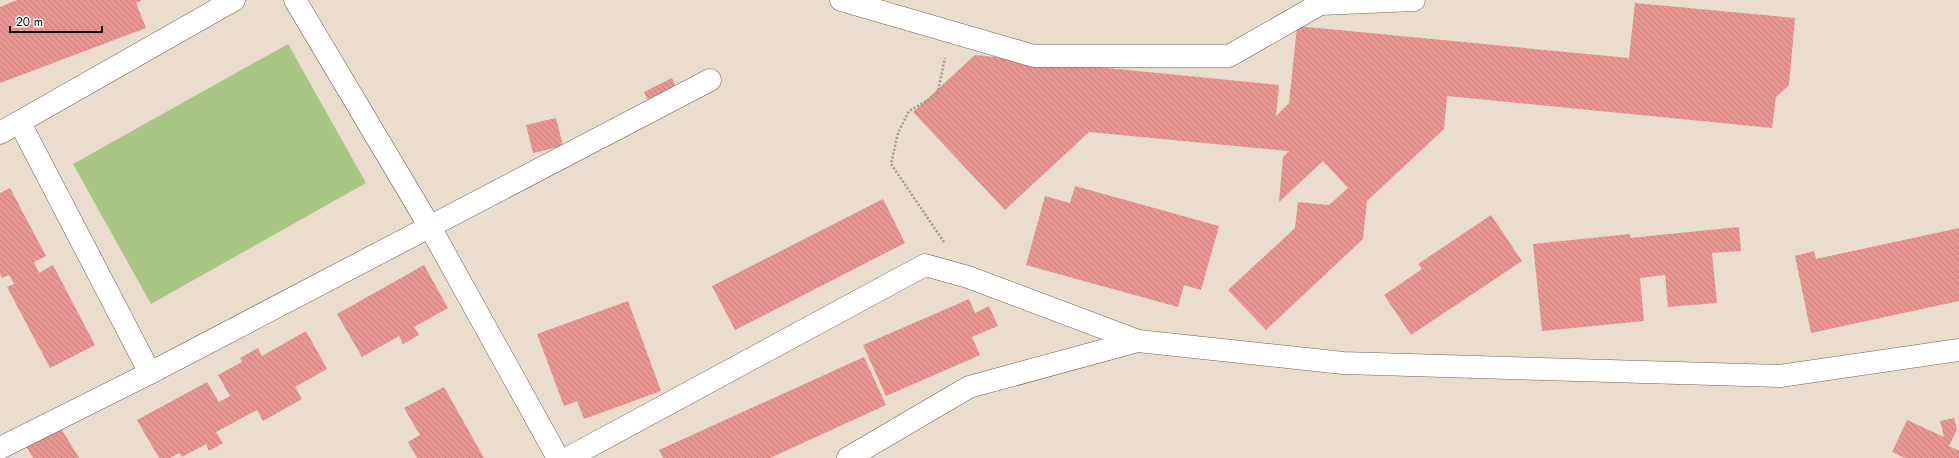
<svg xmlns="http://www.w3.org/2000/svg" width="1959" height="458" viewBox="0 0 1959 458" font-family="Jost,sans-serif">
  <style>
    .grass { fill: #a9c685 }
    .building { fill: url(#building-back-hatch) }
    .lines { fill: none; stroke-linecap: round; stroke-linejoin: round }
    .minor-casing { stroke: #6e6255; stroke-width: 23 }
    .path { stroke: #a2988c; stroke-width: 2.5; stroke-dasharray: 2 2; stroke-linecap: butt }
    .minor { stroke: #fff; stroke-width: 22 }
  </style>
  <defs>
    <pattern id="building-back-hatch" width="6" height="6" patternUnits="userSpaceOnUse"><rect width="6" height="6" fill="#e99591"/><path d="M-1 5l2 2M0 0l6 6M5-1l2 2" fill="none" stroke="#c77f7c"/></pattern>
  </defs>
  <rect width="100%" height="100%" fill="#eaddcd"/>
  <!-- grass -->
  <polygon class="grass" points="288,44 366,183 151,304 73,164"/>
  <!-- building -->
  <g class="building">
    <polygon points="17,0 142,0 136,3 146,28 0,83 0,7"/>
    <polygon points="1635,3 1795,18 1789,85 1776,97 1772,128 1447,96 1444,129 1367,201 1363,239 1266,330 1228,290 1295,228 1298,202 1329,205 1348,188 1323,161 1279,202 1283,157 1289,151 1089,132 1005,210 913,112 975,55 1279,85 1276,116 1289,103 1297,26 1629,58"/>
    <polygon points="672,78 679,93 652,108 644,92"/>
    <polygon points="556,118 563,146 533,153 526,125"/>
    <polygon points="1075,186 1219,226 1201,290 1184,285 1178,307 1026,265 1045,196 1070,203"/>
    <polygon points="10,188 46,256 34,262 39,273 53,265 95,345 50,368 7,287 14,284 9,275 2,278 0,274 0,193"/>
    <polygon points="883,199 905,243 735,330 712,286"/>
    <polygon points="1491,215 1522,261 1411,335 1384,295 1422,269 1418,264"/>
    <polygon points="1739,227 1741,251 1712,253 1717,303 1668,307 1665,275 1640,278 1644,321 1542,331 1533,244 1630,234 1630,238"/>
    <polygon points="1959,228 1959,301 1811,333 1795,256 1814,251 1816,259"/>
    <polygon points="424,265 448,308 414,327 419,335 403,344 399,336 362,357 337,314"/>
    <polygon points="969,299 975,313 989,306 998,326 972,337 980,355 886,396 863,345"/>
    <polygon points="628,301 661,391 584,419 577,401 564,406 537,334"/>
    <polygon points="306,331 327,369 295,387 302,399 263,421 257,410 216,432 223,443 209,451 206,444 182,457 179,453 170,458 159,458 137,420 207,382 219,402 230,396 218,375 242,362 240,358 258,348 262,356"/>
    <polygon points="864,357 886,405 770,458 663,458 659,450"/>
    <polygon points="444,387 484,458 417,458 408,442 420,435 404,408"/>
    <polygon points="1954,418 1957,429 1949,446 1959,451 1959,458 1905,458 1892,452 1907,420 1944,437 1940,421"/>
    <polygon points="59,425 79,458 33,458 26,446"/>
  </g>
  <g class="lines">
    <!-- minor casing -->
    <g class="minor-casing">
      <g id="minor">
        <polyline points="295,0 430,227 558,458"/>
        <polyline points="841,0 1034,56 1229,56 1320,4 1414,0"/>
        <polyline points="20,123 150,373"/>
        <polyline points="0,133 234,0"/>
        <polyline points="0,448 150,373 710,80"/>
        <polyline points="568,458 925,265 968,277 1138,341"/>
        <polyline points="848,458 969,387 1138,341 1343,363 1780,376 1959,350"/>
      </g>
    </g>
    <!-- path -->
    <polyline class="path" points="944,242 891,164 898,133 909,111 937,95 945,58"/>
    <!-- minor -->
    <use href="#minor" class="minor"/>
  </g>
  <!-- scale -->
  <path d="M10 26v6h92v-6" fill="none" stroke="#0f0b06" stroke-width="2"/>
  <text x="16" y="26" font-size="12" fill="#0f0b06" stroke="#ffffff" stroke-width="3" paint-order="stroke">20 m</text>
</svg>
